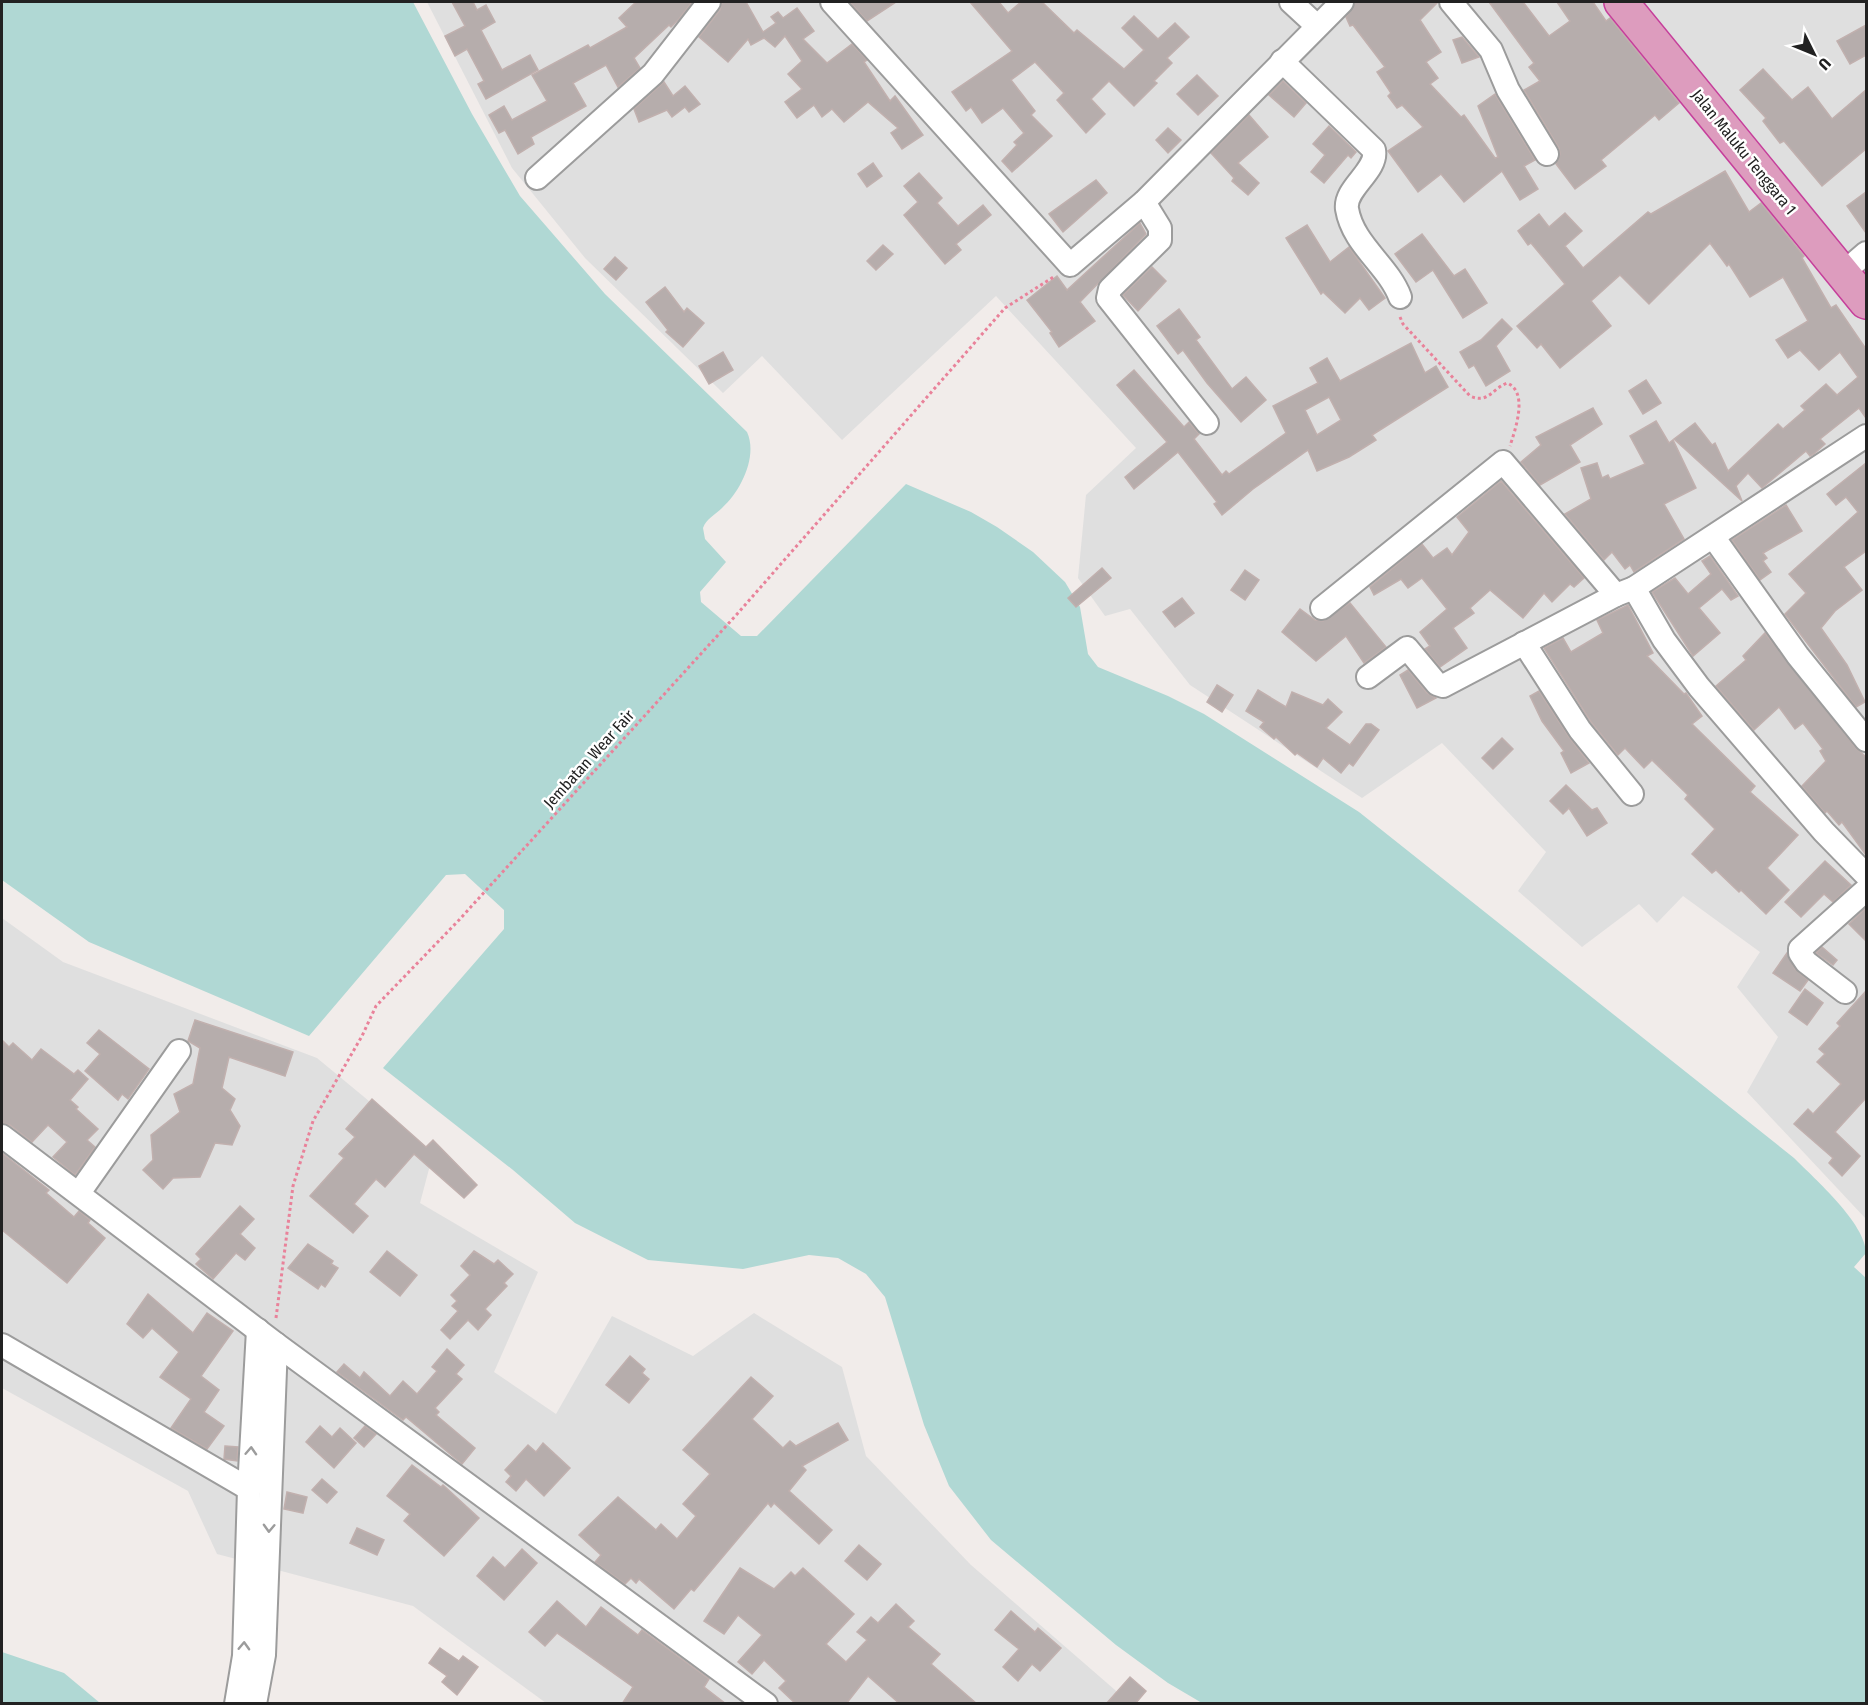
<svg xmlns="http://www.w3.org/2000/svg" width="1868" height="1705" viewBox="0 0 1868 1705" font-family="'Fira Sans Condensed',sans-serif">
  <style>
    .residential { fill: #dfdfdf }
    .water { fill: #b0d8d4 }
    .building { fill: #b6adac; stroke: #c1b0ae; stroke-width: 1.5; fill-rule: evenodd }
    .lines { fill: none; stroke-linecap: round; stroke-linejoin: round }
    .minor-casing { stroke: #9c9c9c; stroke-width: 26 }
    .highway-casing { stroke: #c63f9b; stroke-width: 36 }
    .path { stroke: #e9829a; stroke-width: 3; stroke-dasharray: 3 3; stroke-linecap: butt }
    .minor { stroke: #fff; stroke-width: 22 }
    .highway { stroke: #dd9cbe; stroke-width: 33 }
    .oneway { stroke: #9c9c9c }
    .labels { text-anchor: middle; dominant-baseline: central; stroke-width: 5; stroke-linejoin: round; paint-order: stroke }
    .street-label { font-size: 16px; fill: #222; stroke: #fff }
  </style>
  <rect width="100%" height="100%" fill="#f1ecea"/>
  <!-- residential -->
  <g class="residential">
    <polygon points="427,2 1866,2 1866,1219 1747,1092 1778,1037 1737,987 1760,952 1683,896 1657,923 1639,904 1582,947 1518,891 1546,852 1442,743 1362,798 1190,685 1130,609 1105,616 1078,578 1086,495 1136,448 996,296 842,440 762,356 723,393 585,258 512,168"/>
    <polygon points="2,918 63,962 317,1058 433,1154 420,1203 538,1272 494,1372 556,1414 612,1316 693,1356 754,1313 842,1367 866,1456 971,1565 1130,1703 546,1703 413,1606 217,1554 188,1491 2,1388"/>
  </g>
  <!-- water -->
  <g class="water">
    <path d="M2 2H413L472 114 520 196 605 294 747 432C758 456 741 491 722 508 715 515 706 519 703 528L705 539 726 562 700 592 701 602 741 636H757L906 484 971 512 997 527 1033 552 1065 582 1080 607 1088 654 1098 667 1168 696 1204 714 1359 812 1794 1158C1815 1179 1866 1224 1866 1253L1854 1267 1866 1278V1703H1202L1168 1683 1116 1645 991 1540 949 1486 924 1425 885 1297 866 1274 838 1258 809 1255 743 1269 648 1260 575 1223 513 1170 383 1068 504 929V910L465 874 446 875 309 1036 89 942 2 880Z"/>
    <polygon points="2,1652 64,1673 100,1703 2,1703"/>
  </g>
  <!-- building -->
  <g class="building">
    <polygon points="452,2 473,2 477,10 486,5 495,22 481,30 502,70 530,55 538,70 486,99 478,84 484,81 467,49 455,56 445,36 465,26"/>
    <polygon points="636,2 692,2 679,19 671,27 669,25 634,58 640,68 618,87 606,65 573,83 586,106 531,137 534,144 518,154 505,130 499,133 489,115 504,106 512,120 547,101 532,75 588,45 590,48 627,27 619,18"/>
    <polygon points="722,2 746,2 763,32 776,23 771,17 778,12 783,18 797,8 814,31 803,39 827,63 852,44 867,60 864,62 890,101 895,96 923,135 902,149 891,133 898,128 868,102 844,122 832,109 822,117 814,105 797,118 785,102 802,89 788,74 802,61 785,36 775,47 764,38 751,45 748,39 728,62 699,37 720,10"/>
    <polygon points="850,2 896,2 867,21"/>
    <polygon points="970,2 999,2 1008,13 1021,2 1042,2 1074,33 1077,30 1124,69 1144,50 1122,28 1134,16 1158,39 1175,23 1189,37 1167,58 1172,63 1154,81 1157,83 1134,106 1109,81 1091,99 1105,114 1086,133 1057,100 1064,93 1035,62 1011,80 1035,111 1031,115 1052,136 1012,172 1002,161 1017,145 1014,142 1024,133 1003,108 982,123 971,107 966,111 952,92 1012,51"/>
    <polygon points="1355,2 1438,2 1420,20 1441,52 1426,62 1438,78 1430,84 1461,117 1464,115 1495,158 1498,157 1478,106 1495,94 1535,160 1524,166 1538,189 1520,200 1502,171 1464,202 1441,174 1418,192 1388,151 1423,127 1402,105 1397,108 1388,96 1391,93 1377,72 1385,67 1353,25 1350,26 1346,17"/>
    <polygon points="1489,2 1523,2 1549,36 1570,21 1557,2 1593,2 1606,21 1610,18 1679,103 1659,120 1655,115 1601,160 1606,166 1575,189 1556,164 1560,154 1559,148 1524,90 1540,81 1529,67 1534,63"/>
    <polygon points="1866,25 1866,55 1850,64 1837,41"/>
    <polygon points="1462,37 1479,57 1462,63 1453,40"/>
    <polygon points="1763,69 1792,100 1808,87 1832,119 1866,90 1866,149 1822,186 1784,141 1780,143 1763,121 1766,118 1740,90"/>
    <polygon points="1197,75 1218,96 1198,115 1177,94"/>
    <polygon points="1283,81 1306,103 1294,117 1269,95"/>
    <polygon points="664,82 673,96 685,86 700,104 689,112 685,107 672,117 667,110 639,122 634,109"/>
    <polygon points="1249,115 1268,137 1238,163 1259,183 1248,195 1232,181 1234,178 1211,153"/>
    <polygon points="1329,126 1356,152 1351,158 1348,155 1324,183 1311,172 1325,155 1313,144"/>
    <polygon points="1168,128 1181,140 1168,153 1156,140"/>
    <polygon points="873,163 882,176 867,187 858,174"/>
    <polygon points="1725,171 1749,212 1761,203 1804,256 1802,258 1831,308 1836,305 1866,349 1866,418 1859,408 1820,439 1825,444 1814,454 1810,456 1806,451 1762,488 1748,473 1736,486 1742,501 1674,439 1695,423 1712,445 1715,443 1728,471 1778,424 1783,429 1805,410 1801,406 1826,384 1837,395 1858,377 1840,352 1819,370 1800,350 1788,358 1776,340 1808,321 1783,277 1750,297 1729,264 1727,266 1710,243 1649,304 1620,275 1591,301 1611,326 1560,368 1541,344 1537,348 1517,326 1565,284 1531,243 1528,245 1518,231 1539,214 1549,227 1565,213 1582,231 1565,246 1583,268 1648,212 1651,214"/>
    <polygon points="919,173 942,198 937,203 958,226 983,205 991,215 956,244 961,250 945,264 904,215 918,202 904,186"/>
    <polygon points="1096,180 1107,193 1063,232 1049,214"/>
    <polygon points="1866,192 1866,233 1847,206"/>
    <polygon points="1140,223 1146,234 1080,302 1095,321 1059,347 1050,333 1052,332 1027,300 1057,276 1067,290"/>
    <polygon points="1307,225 1330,262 1349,247 1385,298 1369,310 1360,298 1345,313 1323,292 1321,294 1286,238"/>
    <polygon points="1422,234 1454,276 1465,269 1487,303 1463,318 1433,270 1416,282 1395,254"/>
    <polygon points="883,245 893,254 876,270 867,261"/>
    <polygon points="615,257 627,268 616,280 604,269"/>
    <polygon points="1152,267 1166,281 1138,311 1123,295"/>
    <polygon points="665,287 684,312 687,308 704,323 683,347 666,332 668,330 646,302"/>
    <polygon points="1179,309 1200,337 1196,340 1232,389 1246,377 1266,400 1241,422 1207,383 1183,350 1178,354 1157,326"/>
    <polygon points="1502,319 1512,329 1496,346 1510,371 1486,386 1474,365 1469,368 1460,352 1481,340"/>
    <path d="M1411 343 1425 373 1436 366 1448 387 1372 435 1376 440 1349 457 1317 471 1308 450 1253 489 1222 515 1214 504 1217 502 1178 452 1134 489 1125 477 1167 442 1117 385 1134 370 1184 427 1189 422 1199 434 1194 439 1222 475 1226 471 1229 474 1286 433 1273 406 1318 383 1310 368 1327 358 1340 381ZM1329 397 1341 420 1317 435 1305 410Z"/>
    <polygon points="723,352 733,370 709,384 699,366"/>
    <polygon points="1646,380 1661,403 1643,414 1629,391"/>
    <polygon points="1593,408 1602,424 1570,445 1580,462 1540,485 1521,462 1541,445 1536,437"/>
    <polygon points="1656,421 1669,443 1673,440 1696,488 1664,504 1684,539 1634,572 1630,565 1625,569 1612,552 1604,560 1565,514 1591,499 1581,468 1597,463 1602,478 1608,475 1610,479 1645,464 1630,436"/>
    <polygon points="1866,463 1866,551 1844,567 1862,590 1835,611 1821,628 1847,665 1865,702 1856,707 1785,614 1806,593 1789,574 1858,512 1846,497 1836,505 1827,494"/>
    <polygon points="1501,481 1584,578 1574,587 1570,584 1552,602 1544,593 1523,618 1490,590 1470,608 1474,613 1453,628 1467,648 1440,667 1425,649 1430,646 1420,632 1447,609 1422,578 1408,588 1401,579 1374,595 1370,587 1422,544 1433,558 1447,548 1452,555 1469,532 1457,517"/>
    <polygon points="1786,505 1802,531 1763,553 1767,558 1763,561 1771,572 1760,580 1732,540"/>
    <polygon points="1710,556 1738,596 1731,600 1722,589 1699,608 1720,633 1693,656 1652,592 1675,578 1688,594 1711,574 1702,561"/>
    <polygon points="1102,568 1111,578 1076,607 1068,598"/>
    <polygon points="1245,570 1259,580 1245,600 1231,590"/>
    <polygon points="1182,598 1194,613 1175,627 1163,612"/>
    <polygon points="1350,603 1386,647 1364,663 1346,636 1316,661 1282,632 1300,609 1315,620 1323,621"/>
    <polygon points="1628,605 1653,653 1647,656 1684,694 1686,693 1702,716 1692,724 1755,786 1750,792 1798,835 1767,868 1789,890 1766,914 1741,890 1739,892 1716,870 1712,873 1692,854 1715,829 1685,799 1688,795 1652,760 1644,768 1625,748 1618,755 1591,722 1544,648 1563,638 1571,652 1603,633 1597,620"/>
    <polygon points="1765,633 1856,748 1866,757 1866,855 1842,822 1839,825 1827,811 1825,813 1802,786 1826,761 1820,751 1823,749 1803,723 1795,729 1779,707 1754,730 1716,686 1746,660 1743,656"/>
    <polygon points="1408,670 1427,693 1436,698 1417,708 1400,675"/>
    <polygon points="1217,685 1233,695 1222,712 1207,702"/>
    <polygon points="1258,690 1286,707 1292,692 1323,705 1328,699 1342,712 1326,728 1350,745 1366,724 1371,724 1379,730 1353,766 1349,763 1341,773 1323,758 1317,767 1297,753 1295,755 1276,737 1274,739 1260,727 1264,722 1246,711"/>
    <polygon points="1539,691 1569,737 1589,763 1571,773 1561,753 1564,751 1542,721 1530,696"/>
    <polygon points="1502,738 1513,749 1493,769 1482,758"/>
    <polygon points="1566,785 1592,810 1597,808 1607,823 1587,836 1569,808 1563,814 1550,801"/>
    <polygon points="1825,861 1851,885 1833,902 1824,894 1801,917 1785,902"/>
    <polygon points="1866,908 1866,941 1849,924"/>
    <polygon points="1822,947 1837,960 1833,965 1816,953"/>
    <polygon points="1787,953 1795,969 1808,980 1800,991 1773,973"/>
    <polygon points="1805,989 1823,1003 1807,1025 1789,1012"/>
    <polygon points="1866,991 1866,1098 1835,1132 1860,1156 1842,1176 1829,1163 1833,1158 1794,1124 1808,1109 1813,1114 1841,1084 1817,1062 1825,1054 1819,1049 1840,1026 1837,1023"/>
    <polygon points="195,1020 293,1052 285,1076 229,1057 222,1088 235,1099 230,1110 240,1126 232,1145 215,1143 200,1177 173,1178 163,1189 143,1170 153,1160 151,1135 180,1112 174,1094 193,1084 200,1048 188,1041"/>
    <polygon points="99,1030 149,1069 128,1099 122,1094 118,1100 85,1071 100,1054 87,1043"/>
    <polygon points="2,1040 9,1047 13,1043 32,1060 41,1049 74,1074 78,1070 88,1079 70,1100 78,1107 76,1109 98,1129 87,1140 95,1147 75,1175 53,1157 67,1142 48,1125 32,1142 10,1125 2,1123"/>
    <polygon points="372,1099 426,1147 433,1140 477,1185 464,1198 414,1154 385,1187 376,1179 354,1204 368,1216 353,1233 310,1196 344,1158 339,1154 355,1137 346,1129"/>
    <polygon points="2,1153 49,1190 46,1193 74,1217 79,1211 90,1220 88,1223 105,1238 67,1283 2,1230"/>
    <polygon points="240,1206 254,1219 240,1234 255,1248 245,1260 236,1253 213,1279 196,1264 201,1259 196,1254"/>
    <polygon points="308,1244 333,1261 331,1264 338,1268 325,1287 321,1284 318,1289 288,1268"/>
    <polygon points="387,1251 417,1275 400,1296 370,1272"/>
    <polygon points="474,1251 494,1264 498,1260 513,1274 504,1283 507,1286 485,1309 491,1315 478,1330 468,1320 450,1339 441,1330 458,1311 452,1306 457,1301 451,1295 470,1275 461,1266"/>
    <polygon points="148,1294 193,1333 207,1313 233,1331 201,1376 219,1390 204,1412 224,1426 207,1449 171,1428 191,1399 160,1377 179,1352 152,1328 143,1338 127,1324"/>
    <polygon points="447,1349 464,1365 456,1374 462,1379 435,1408 439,1412 436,1415 475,1448 462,1464 406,1417 403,1420 337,1372 344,1364 360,1378 364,1372 390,1396 403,1381 417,1394 437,1371 432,1367"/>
    <polygon points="630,1356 645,1369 642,1373 649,1379 629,1403 606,1385"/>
    <polygon points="751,1377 773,1396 752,1419 783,1448 790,1441 796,1446 838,1423 848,1440 802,1466 806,1470 789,1491 832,1530 819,1544 774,1503 771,1507 768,1503 694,1591 691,1589 674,1609 639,1579 636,1583 631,1578 625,1584 595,1562 601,1555 579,1535 618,1497 656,1530 661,1524 677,1539 696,1516 683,1504 710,1474 683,1450"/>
    <polygon points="320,1426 332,1437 340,1428 356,1443 334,1468 306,1442"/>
    <polygon points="365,1426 376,1434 364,1447 354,1438"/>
    <polygon points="543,1443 570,1468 544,1496 526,1479 516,1491 506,1482 511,1476 505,1470 528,1445 536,1452"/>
    <polygon points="225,1446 238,1447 237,1461 224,1459"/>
    <polygon points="412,1465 441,1487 443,1485 479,1518 444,1556 404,1521 410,1514 387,1496"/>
    <polygon points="322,1479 337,1492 327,1503 312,1490"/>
    <polygon points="287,1492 307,1497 303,1513 284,1509"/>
    <polygon points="357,1528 384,1540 377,1555 350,1543"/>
    <polygon points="859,1545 881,1564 867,1580 845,1561"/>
    <polygon points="522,1549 537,1563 504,1600 477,1576 493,1557 505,1568"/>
    <polygon points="740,1568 774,1589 791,1572 795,1576 803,1568 854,1614 826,1644 846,1662 867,1640 857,1632 871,1617 878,1623 896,1604 914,1621 908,1627 940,1654 931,1664 977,1704 900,1704 868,1676 846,1704 796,1704 779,1688 786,1681 764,1660 752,1674 738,1662 762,1635 738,1615 724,1634 704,1621"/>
    <polygon points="557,1601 586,1627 601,1607 638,1635 642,1630 709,1679 704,1687 726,1704 622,1704 633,1687 557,1633 545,1646 529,1632"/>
    <polygon points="1011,1611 1035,1632 1038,1628 1061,1648 1040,1671 1032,1664 1018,1681 1003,1667 1019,1649 995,1630"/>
    <polygon points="440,1648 459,1661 463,1656 478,1667 457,1695 442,1682 447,1676 429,1663"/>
    <polygon points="1130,1677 1146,1691 1135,1704 1106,1704"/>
  </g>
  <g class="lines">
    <!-- minor casing -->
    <g class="minor-casing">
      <g id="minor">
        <polyline points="832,2 1070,265 1144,202 1342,2"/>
        <polyline points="1291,2 1317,26"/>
        <polyline points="1451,2 1491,50 1508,90 1547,154"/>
        <path d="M1282 61 1374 150C1378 171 1344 188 1347 209 1353 245 1388 265 1400 297"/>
        <polyline points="537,178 653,74 709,2"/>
        <polyline points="1144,202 1160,228 1160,240 1110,289 1108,298 1207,423"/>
        <polyline points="1843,273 1866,253"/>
        <polyline points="1714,538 1798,656 1866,740"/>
        <polyline points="1634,588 1664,640 1699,687 1824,832 1866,875"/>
        <polyline points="1322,608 1503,462 1616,595"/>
        <polyline points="1524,643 1580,730 1632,794"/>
        <polyline points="1368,677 1407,648 1437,684 1443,686 1616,595 1634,588 1866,436"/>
        <polyline points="1845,992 1806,962 1800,953 1800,949 1866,890"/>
        <polyline points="2,1136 276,1344 766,1704"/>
        <polyline points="79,1193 179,1051"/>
        <polyline points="2,1345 249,1489"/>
        <polyline points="236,1704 244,1656 249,1489 258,1330"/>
        <polyline points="255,1704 264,1655 276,1344"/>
      </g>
    </g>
    <!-- highway casing -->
    <g class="highway-casing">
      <polyline id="highway" points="1621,2 1866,302"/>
    </g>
    <!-- path -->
    <g class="path">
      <path d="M1400 317 1403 324 1470 396C1488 404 1492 389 1507 383 1529 392 1515 430 1510 446"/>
      <polyline points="276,1318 293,1186 313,1121 362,1036 376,1006 459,920 738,613 1005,308 1055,276"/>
    </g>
    <!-- minor -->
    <use href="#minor" class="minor"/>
    <!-- highway -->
    <use href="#highway" class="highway"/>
  </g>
  <!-- one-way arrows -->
  <defs><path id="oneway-chevron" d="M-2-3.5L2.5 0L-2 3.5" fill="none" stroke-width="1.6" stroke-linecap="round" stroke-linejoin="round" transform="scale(1.5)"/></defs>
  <g class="oneway">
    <use href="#oneway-chevron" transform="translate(251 1451) rotate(-87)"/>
    <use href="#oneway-chevron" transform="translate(269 1528) rotate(92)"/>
    <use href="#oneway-chevron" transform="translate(244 1646) rotate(-88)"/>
  </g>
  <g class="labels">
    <!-- street labels -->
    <g class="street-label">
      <text transform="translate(1744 152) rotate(51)">Jalan Maluku Tenggara 1</text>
      <text transform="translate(589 759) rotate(-48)">Jembatan Wear Fair</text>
    </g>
  </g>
  <!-- border -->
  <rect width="1868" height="1705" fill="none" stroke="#222222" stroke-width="6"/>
  <!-- north arrow -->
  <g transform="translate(1814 54) rotate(133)" stroke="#ffffff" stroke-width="4.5" paint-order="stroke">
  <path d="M0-4.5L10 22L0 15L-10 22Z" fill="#222222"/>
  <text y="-9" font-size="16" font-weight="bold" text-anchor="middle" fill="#222222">U</text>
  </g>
</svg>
